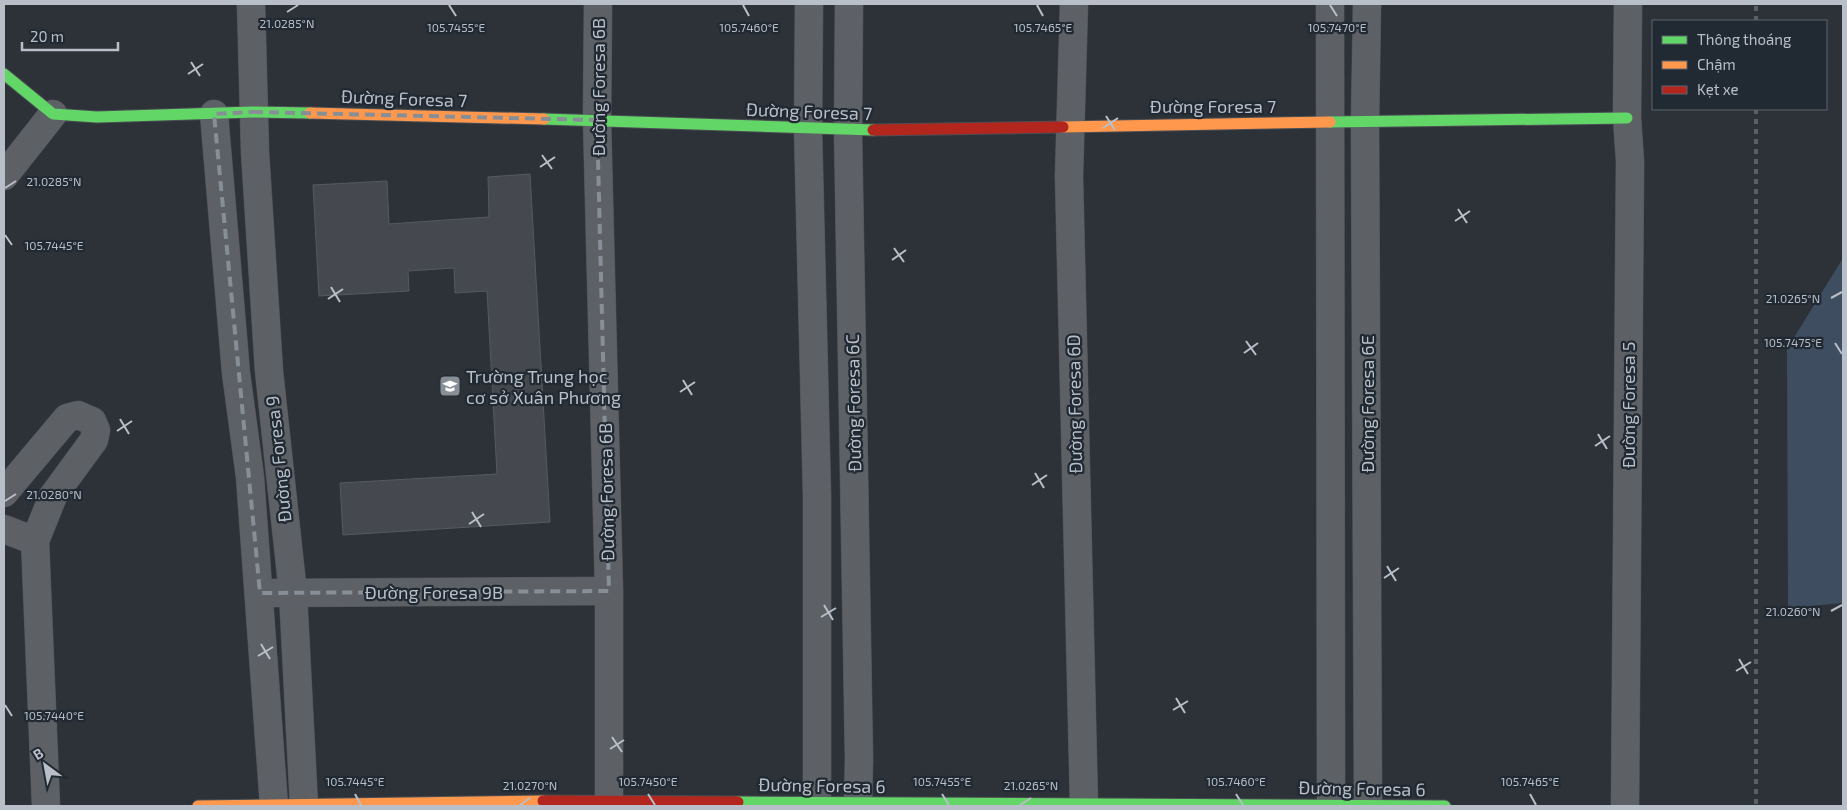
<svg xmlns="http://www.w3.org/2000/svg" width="1847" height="810" viewBox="0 0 1847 810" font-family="'Exo 2',sans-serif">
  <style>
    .water { fill: #3e4d60 }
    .building { fill: #45494f; stroke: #555a60 }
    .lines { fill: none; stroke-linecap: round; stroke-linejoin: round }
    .street-casing { stroke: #4b4e53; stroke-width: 29 }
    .fast-casing { stroke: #4b4e53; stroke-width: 13 }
    .slow-casing { stroke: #4b4e53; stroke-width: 13 }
    .jam-casing { stroke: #4b4e53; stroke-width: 13 }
    .street { stroke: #5d6166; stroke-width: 28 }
    .fast { stroke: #63d668; stroke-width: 11 }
    .slow { stroke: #ff974d; stroke-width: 11 }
    .jam { stroke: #b3261e; stroke-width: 11 }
    .rail { stroke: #5b5f64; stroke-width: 4; stroke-dasharray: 5 5; stroke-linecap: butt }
    .marked { fill: none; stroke: #878e96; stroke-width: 4; stroke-dasharray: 10 6; stroke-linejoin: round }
    .ticks { fill: none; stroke: #b8bfc8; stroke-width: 2 }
    .labels { text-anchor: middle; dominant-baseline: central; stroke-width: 4.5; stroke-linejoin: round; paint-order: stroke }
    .street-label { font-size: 18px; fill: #b8bfc8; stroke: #212933 }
    .poi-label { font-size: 18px; fill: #b8bfc8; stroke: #212933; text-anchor: start }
    .ticks-label { font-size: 12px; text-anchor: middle; fill: #b8bfc8; stroke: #212933; stroke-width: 4.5; stroke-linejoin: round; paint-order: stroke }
  </style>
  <rect width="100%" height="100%" fill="#2d3238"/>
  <!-- water -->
  <polygon class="water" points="1843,258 1843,603 1788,608 1787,349"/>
  <!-- building -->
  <polygon class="building" points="530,174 550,522 343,535 340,483 497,474 487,291 455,293 454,268 408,271 409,291 319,296 313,185 387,181 389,224 489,217 488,177"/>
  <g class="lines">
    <!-- street casing -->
    <g class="street-casing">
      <g id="street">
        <polyline points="251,4 255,152 269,371 293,593 304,806"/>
        <polyline points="598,4 597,120 609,591 609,800"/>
        <polyline points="809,4 808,129 817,496 817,801"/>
        <polyline points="849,4 848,131 859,759 858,802"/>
        <polyline points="1074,4 1069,176 1084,805"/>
        <polyline points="1330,4 1331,804"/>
        <polyline points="1367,4 1365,123 1368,804"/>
        <polyline points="214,114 236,373 250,477 274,806"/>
        <polyline points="4,176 53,114"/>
        <polyline points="4,493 67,418 78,415 92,421 96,430 94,440 53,496 35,541 46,806"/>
        <polyline points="4,529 35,541"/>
        <polyline points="274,593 609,591"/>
        <polyline points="1625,806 1630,161 1627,118 1628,4"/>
      </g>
    </g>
    <!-- fast casing -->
    <g class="fast-casing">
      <g id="fast">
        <polyline points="4,74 53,114 97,117 253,112 310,113"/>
        <polyline points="544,119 873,130"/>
        <polyline points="1330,122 1627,118"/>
        <polyline points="738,802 1445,806"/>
      </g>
    </g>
    <!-- slow casing -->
    <g class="slow-casing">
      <g id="slow">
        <polyline points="310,113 544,119"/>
        <polyline points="1063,127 1330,122"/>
        <polyline points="198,806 543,801"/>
      </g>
    </g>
    <!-- jam casing -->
    <g class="jam-casing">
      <g id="jam">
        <polyline points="873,130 1063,127"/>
        <polyline points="543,801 738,802"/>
      </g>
    </g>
    <!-- street -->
    <use href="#street" class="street"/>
    <!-- fast -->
    <use href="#fast" class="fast"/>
    <!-- slow -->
    <use href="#slow" class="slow"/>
    <!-- jam -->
    <use href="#jam" class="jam"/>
    <!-- rail -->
    <g class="rail">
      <polyline points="1756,21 1756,4"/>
      <polyline points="1756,109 1756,806"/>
    </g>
  </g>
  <!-- marked area -->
  <path class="marked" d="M253 112 597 120 609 591 260 593 214 114Z"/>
  <!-- ticks -->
  <path class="ticks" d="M449 5 456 16M743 5 749 16M1037 5 1043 16M1330 5 1337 16M287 12 298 5M191 62 200 76M188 74 203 64M1106 116 1115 130M1103 128 1118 118M542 155 552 169M540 167 555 157M5 188 16 181M1458 209 1467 223M1455 221 1470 211M5 235 12 245M894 248 904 262M892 260 906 250M331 287 340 302M1831 298 1842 292M328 299 343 289M1246 341 1256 355M1835 343 1842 354M1244 353 1258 343M683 380 692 395M680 392 695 382M120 419 129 434M117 431 132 421M1598 434 1607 449M1595 446 1610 436M1035 473 1044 488M1032 485 1047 475M5 501 16 494M472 512 481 527M469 524 484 514M1387 566 1396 581M1384 578 1399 568M824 605 833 620M1831 611 1842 605M821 617 836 608M261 644 270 659M258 656 273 647M1739 659 1748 674M1736 671 1751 662M1176 698 1185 713M5 705 12 716M1173 710 1188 701M612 737 622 752M610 749 624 740M355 794 361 805M648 794 655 805M942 794 949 805M1236 794 1243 805M1530 794 1536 805M520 805 530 798M1020 805 1031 798"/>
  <!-- icons -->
  <defs>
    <g id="school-square" transform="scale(1.125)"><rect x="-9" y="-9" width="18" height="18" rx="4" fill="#878e96" stroke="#212933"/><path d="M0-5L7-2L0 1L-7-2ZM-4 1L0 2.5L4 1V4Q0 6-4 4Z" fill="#fff"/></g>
  </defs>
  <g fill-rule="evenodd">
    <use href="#school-square" x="450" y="386"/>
  </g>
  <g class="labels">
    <!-- street labels -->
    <g class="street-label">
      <text transform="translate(598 87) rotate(-90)">Đường Foresa 6B</text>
      <text transform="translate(404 98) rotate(2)">Đường Foresa 7</text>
      <text x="1213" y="106">Đường Foresa 7</text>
      <text transform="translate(809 111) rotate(2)">Đường Foresa 7</text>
      <text transform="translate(853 403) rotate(-91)">Đường Foresa 6C</text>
      <text transform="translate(1074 404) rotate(-91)">Đường Foresa 6D</text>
      <text transform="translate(1367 404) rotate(-90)">Đường Foresa 6E</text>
      <text transform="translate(1628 405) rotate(-90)">Đường Foresa 5</text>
      <text transform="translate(278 459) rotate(-96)">Đường Foresa 9</text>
      <text transform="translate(606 492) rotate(-91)">Đường Foresa 6B</text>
      <text x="434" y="592">Đường Foresa 9B</text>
      <text transform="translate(822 785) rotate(1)">Đường Foresa 6</text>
      <text transform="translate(1362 788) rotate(1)">Đường Foresa 6</text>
    </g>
    <!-- poi labels -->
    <g class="poi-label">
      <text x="466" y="376">Trường Trung học<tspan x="466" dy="21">cơ sở Xuân Phương</tspan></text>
    </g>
  </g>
  <g class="ticks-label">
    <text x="287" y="28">21.0285°N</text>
    <text x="456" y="32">105.7455°E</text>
    <text x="1043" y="32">105.7465°E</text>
    <text x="1337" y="32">105.7470°E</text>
    <text x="749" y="32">105.7460°E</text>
    <text x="54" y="186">21.0285°N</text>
    <text x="54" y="250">105.7445°E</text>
    <text x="1793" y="303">21.0265°N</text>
    <text x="1793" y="347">105.7475°E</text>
    <text x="54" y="499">21.0280°N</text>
    <text x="1793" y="616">21.0260°N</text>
    <text x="54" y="720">105.7440°E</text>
    <text x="355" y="786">105.7445°E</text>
    <text x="648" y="786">105.7450°E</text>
    <text x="942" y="786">105.7455°E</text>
    <text x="1236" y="786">105.7460°E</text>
    <text x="1530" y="786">105.7465°E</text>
    <text x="530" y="790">21.0270°N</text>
    <text x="1031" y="790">21.0265°N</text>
  </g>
  <!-- border -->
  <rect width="1847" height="810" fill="none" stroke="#b8bfc8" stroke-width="10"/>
  <!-- legend -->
  <rect x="1652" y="20" width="175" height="90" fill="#212933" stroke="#5d656f"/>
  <rect x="1662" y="36" width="25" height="8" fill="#63d668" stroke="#5d656f"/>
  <text x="1697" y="45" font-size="15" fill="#b8bfc8">Thông thoáng</text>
  <rect x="1662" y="61" width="25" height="8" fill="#ff974d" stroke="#5d656f"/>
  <text x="1697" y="70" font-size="15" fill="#b8bfc8">Chậm</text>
  <rect x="1662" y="86" width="25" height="8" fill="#b3261e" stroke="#5d656f"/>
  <text x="1697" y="95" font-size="15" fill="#b8bfc8">Kẹt xe</text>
  <!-- north arrow -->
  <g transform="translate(45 765) rotate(328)" stroke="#212933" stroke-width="4" paint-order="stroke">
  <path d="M0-4L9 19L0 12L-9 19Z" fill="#b8bfc8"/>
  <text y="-8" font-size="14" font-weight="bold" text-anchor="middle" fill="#b8bfc8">B</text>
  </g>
  <!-- scale -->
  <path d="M22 42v8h96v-8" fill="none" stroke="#b8bfc8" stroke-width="2.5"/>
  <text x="30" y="42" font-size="15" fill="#b8bfc8" stroke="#212933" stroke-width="4" paint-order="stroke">20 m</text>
</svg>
